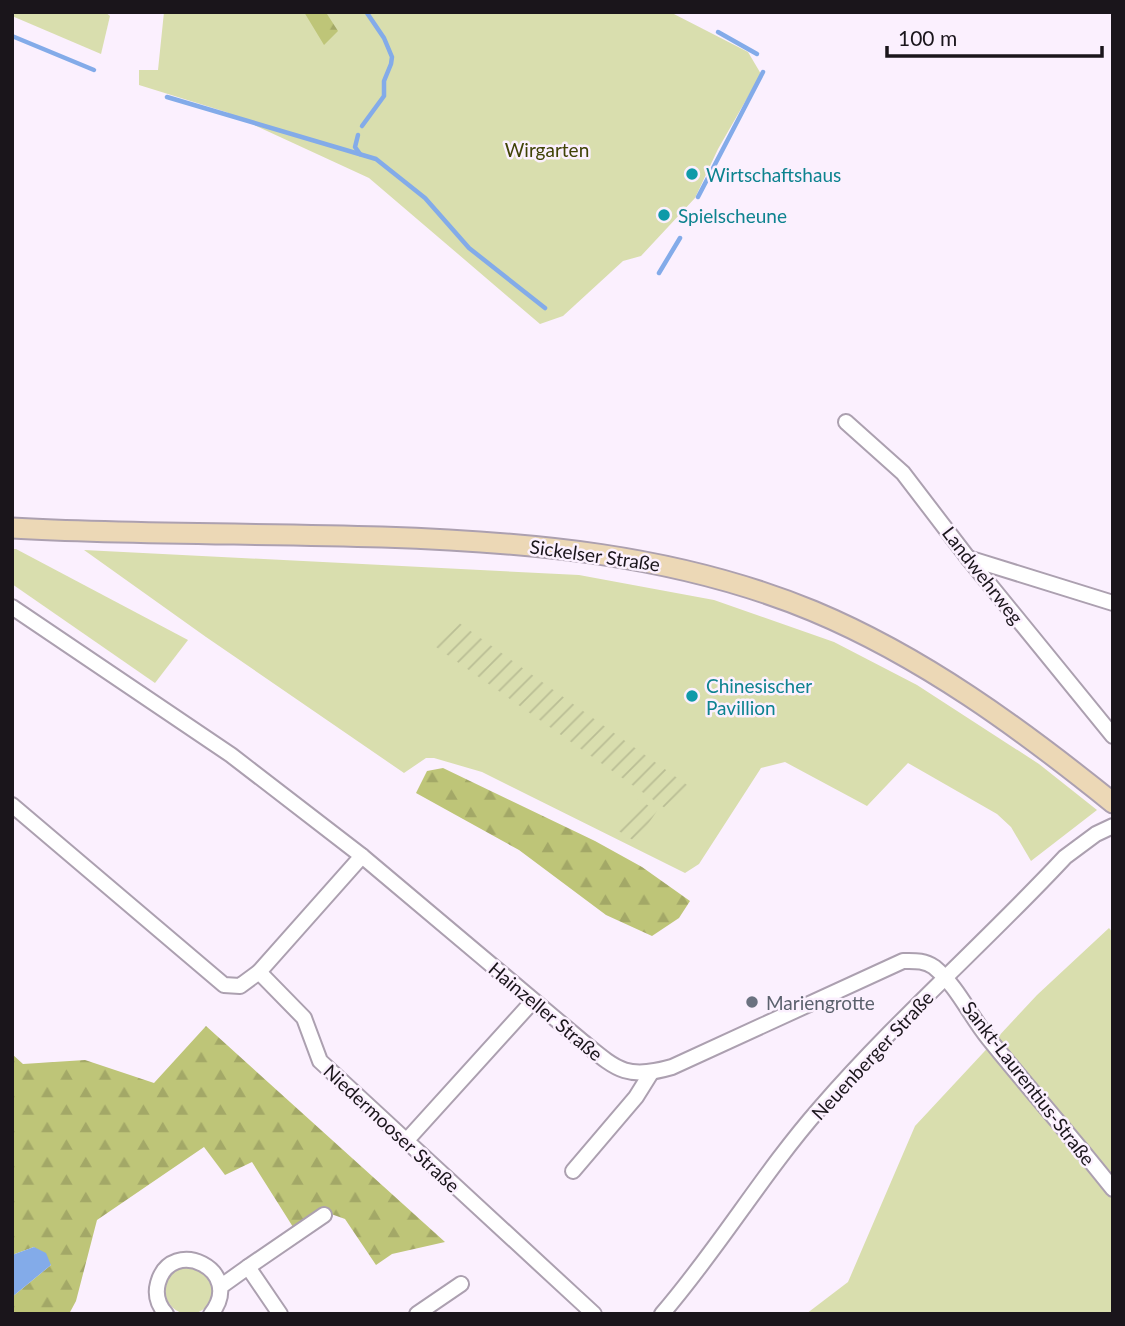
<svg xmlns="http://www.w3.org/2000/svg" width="1125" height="1326" viewBox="0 0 1125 1326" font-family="Lato,sans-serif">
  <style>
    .green { fill: #d9deae }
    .forest { fill: url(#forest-firs) }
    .garden { fill: url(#garden-furrows) }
    .water { fill: #83abe9 }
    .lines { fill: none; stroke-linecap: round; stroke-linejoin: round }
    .stream { stroke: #83abe9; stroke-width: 4.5 }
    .minor-casing { stroke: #aca0b0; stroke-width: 18 }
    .secondary-casing { stroke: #aca0b0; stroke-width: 23 }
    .minor { stroke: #fff; stroke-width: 14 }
    .secondary { stroke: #ecd8b6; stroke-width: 19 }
    .culture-dot { fill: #0f9aa8; stroke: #fbf0fe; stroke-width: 2.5 }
    .worship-dot { fill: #6b7280; stroke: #fbf0fe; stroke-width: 2.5 }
    .labels { text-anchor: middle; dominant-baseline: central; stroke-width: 5; stroke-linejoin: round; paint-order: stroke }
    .park-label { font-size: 19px; fill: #404306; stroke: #fbf0fe }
    .culture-label { font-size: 19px; fill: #0d838f; stroke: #fbf0fe; text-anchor: start }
    .street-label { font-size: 19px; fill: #1a151b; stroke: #fbf0fe }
    .worship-label { font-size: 19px; fill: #5b616d; stroke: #fbf0fe; text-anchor: start }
  </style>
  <defs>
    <pattern id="forest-firs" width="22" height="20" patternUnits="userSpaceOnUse" patternTransform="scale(1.75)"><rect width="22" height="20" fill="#bec578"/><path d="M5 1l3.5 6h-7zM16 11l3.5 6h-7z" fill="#a3a867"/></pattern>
    <pattern id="garden-furrows" width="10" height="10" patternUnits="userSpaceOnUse" patternTransform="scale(1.75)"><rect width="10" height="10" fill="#d9deae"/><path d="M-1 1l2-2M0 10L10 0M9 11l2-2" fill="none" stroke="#babe95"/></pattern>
  </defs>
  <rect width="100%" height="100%" fill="#fbf0fe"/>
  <!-- green -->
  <g class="green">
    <polygon points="17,12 105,12 110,16 101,54 12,16"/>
    <polygon points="164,12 670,12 748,52 761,74 718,149 695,198 641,256 623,261 563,316 540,324 369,178 226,112 139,85 139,70 158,70"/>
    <polygon points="12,549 16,549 188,640 155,683 12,584"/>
    <polygon points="84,550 579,575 714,600 834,642 917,685 1039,764 1097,810 1031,861 1011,827 997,814 908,763 867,806 785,762 761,768 699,864 685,873 482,772 434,758 426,758 404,773 206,637"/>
    <polygon points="1109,928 1113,933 1113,1314 806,1314 848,1282 915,1126 1037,995"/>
    <circle cx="189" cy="1290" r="24"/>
  </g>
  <!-- forest -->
  <g class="forest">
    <polygon points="304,12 328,12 327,14 338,31 324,45"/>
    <polygon points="443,768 595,841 642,867 690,901 679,918 652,936 606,915 519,850 416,793 427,771"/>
    <polygon points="206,1026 445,1242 392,1254 376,1265 345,1219 320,1210 293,1227 252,1162 225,1175 204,1147 97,1220 76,1301 69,1314 12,1314 12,1297 51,1265 34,1247 12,1255 12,1054 23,1064 85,1060 154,1083"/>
  </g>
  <!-- garden -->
  <g class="garden">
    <polygon points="455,620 690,787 672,813 436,647"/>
    <polygon points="638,799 657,811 636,842 617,830"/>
  </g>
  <!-- water -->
  <polygon class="water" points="34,1247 46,1253 51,1265 12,1297 12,1255"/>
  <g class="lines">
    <!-- stream -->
    <g class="stream">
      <polyline points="718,32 757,54"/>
      <polyline points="12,36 94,70"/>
      <polyline points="167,97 376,159 425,198 469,248 545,308"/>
      <polyline points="362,126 384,96 384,81 391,64 392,57 384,38 367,13"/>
      <polyline points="358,135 355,147 360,154"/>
      <polyline points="698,197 763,72"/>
      <polyline points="659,273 680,238"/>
    </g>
    <!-- minor casing -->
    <g class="minor-casing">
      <g id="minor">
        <polyline points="846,422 903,473 968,558 1113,736"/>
        <polyline points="968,558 1113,603"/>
        <path d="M12 607 231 755 362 856 583 1042C617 1070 627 1080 672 1067L903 961C914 961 924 960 934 967 958 987 970 1016 989 1039 1030 1090 1073 1138 1113 1189"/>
        <polyline points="12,805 224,985 240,986 259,972 362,856"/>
        <polyline points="259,972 304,1018 320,1061 594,1314"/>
        <polyline points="407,1140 533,1001"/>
        <polyline points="573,1171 636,1097 651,1073"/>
        <polyline points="248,1267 324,1215"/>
        <polyline points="220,1287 248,1267 280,1314"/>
        <path d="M166 1314C158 1305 155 1294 158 1283 171 1235 246 1270 211 1314"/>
        <polyline points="417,1314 461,1284"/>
        <path d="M662 1314C719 1248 763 1173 820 1108 897 1019 986 942 1065 857L1096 834 1113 826"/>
      </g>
    </g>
    <!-- secondary casing -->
    <g class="secondary-casing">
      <path id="secondary" d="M12 528C135 535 259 533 382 537 529 542 675 554 813 611 923 657 1020 728 1113 803"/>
    </g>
    <!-- minor -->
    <use href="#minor" class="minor"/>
    <!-- secondary -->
    <use href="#secondary" class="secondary"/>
  </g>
  <!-- markers -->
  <g class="culture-dot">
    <circle cx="692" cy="174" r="7"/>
    <circle cx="664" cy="215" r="7"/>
    <circle cx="692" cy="696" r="7"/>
  </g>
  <circle class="worship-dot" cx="752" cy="1002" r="7"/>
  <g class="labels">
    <!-- park labels -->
    <g class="park-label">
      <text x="547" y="149">Wirgarten</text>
    </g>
    <!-- culture labels -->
    <g class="culture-label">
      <text x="706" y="174">Wirtschaftshaus</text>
      <text x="678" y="215">Spielscheune</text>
      <text x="706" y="685">Chinesischer<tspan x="706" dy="22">Pavillion</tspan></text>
    </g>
    <!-- street labels -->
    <g class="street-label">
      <text transform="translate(595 555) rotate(8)">Sickelser Straße</text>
      <text transform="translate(983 575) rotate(52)">Landwehrweg</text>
      <text transform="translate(546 1011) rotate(40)">Hainzeller Straße</text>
      <text transform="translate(872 1055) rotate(-47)">Neuenberger Straße</text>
      <text transform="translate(1029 1083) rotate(52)">Sankt-Laurentius-Straße</text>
      <text transform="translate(392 1128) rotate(43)">Niedermooser Straße</text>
    </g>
    <!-- worship labels -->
    <g class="worship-label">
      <text x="766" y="1002">Mariengrotte</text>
    </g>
  </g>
  <!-- border -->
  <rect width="1125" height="1326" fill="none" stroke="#1a151b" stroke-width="28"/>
  <!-- scale -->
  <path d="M887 46v10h215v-10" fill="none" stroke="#1a151b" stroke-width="3.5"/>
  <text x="898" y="46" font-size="21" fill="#1a151b" stroke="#fbf0fe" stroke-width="5" paint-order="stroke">100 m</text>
</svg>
